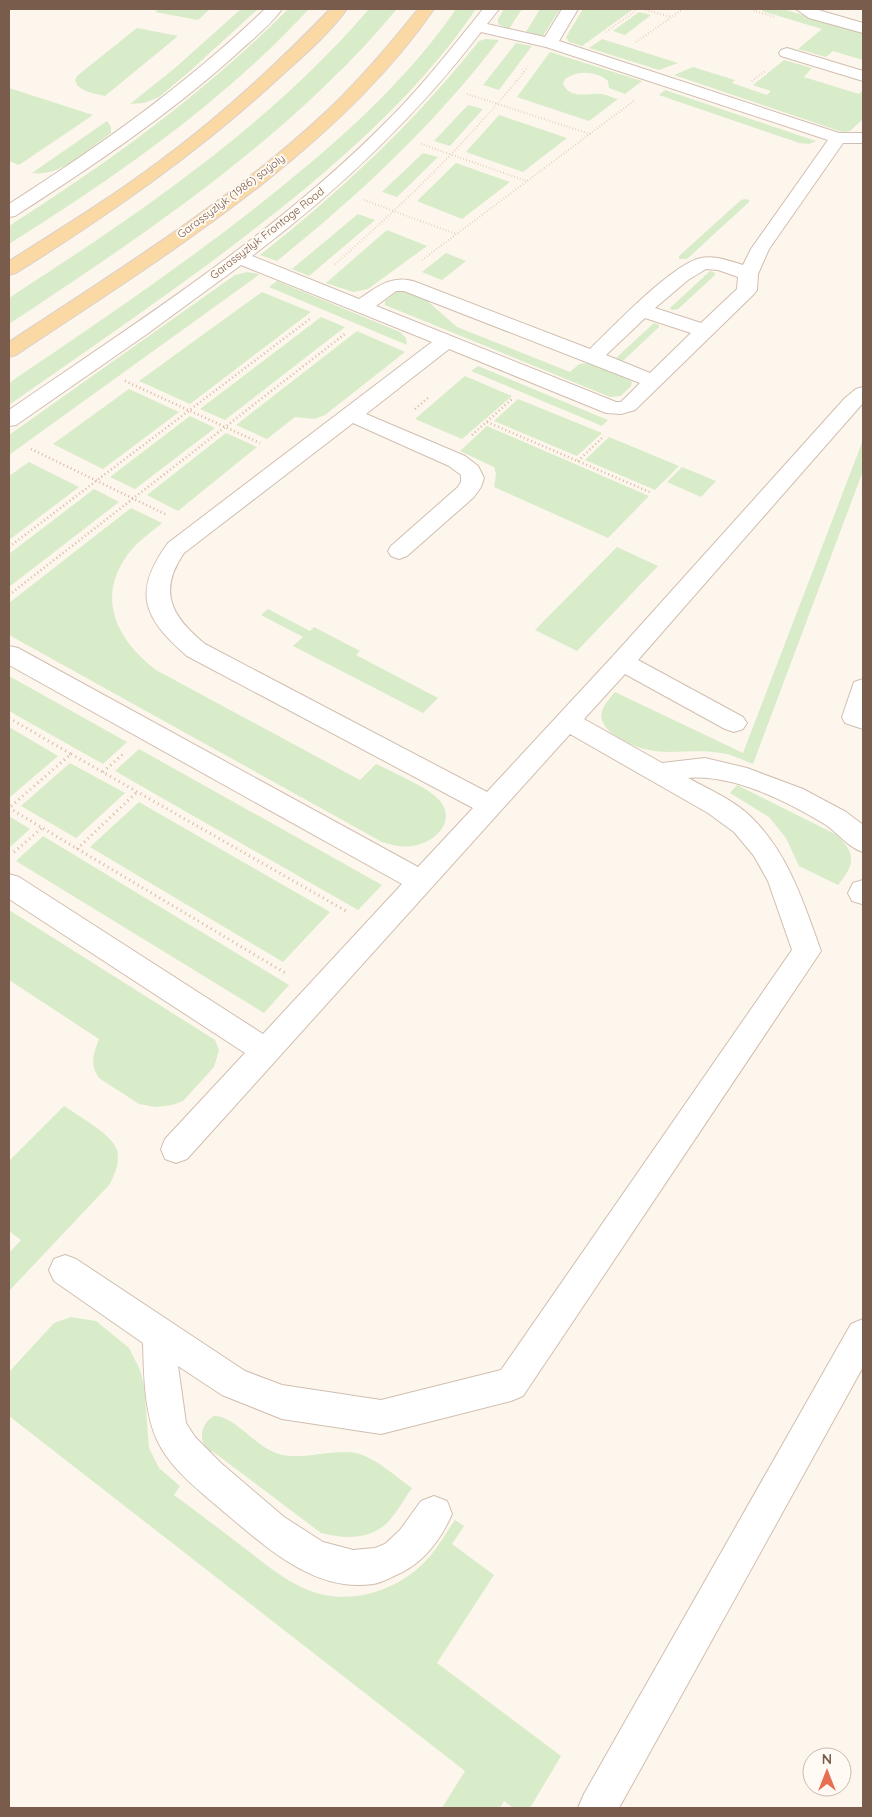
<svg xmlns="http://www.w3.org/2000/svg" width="872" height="1817" viewBox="0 0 872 1817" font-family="Quicksand,sans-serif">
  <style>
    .green { fill: #d8ecc9 }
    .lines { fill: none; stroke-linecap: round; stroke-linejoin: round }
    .minor-casing { stroke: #d1beb0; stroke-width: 2 }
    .major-casing { stroke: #dad1cd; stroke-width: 2 }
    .path-far2 { stroke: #d9b8a5; stroke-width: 2; stroke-dasharray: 0.5 2.5; stroke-linecap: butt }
    .path-far1 { stroke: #d9b8a5; stroke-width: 2.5; stroke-dasharray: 1 3; stroke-linecap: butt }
    .path { stroke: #d9b8a5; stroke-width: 3; stroke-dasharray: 1 4; stroke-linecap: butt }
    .minor { fill: #fff; fill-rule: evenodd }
    .major { fill: #fbd9a5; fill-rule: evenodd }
    .labels { text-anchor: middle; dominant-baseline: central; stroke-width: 4; stroke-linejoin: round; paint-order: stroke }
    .far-street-label { font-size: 11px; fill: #7a5c4d; stroke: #fffaf3 }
  </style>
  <rect width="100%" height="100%" fill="#fdf6ec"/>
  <!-- green -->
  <g class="green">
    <polygon points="159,9 210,9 198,20 155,12"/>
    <polygon points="241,9 258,9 190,71 159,97 144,103 130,104 175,68"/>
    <path d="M288 9H309C223 102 116 177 9 244V226C108 163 205 93 288 9Z"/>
    <path d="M369 9H397C289 138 148 232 9 324V298C138 214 268 127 369 9Z"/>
    <path d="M456 9H476C427 81 363 141 296 196 204 271 106 337 9 405V383C103 319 197 256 285 184 348 133 410 76 456 9Z"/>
    <polygon points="504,9 522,9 509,29 498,24 498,19"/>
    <polygon points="540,9 560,9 543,36 526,32"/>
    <polygon points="583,9 629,9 632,10 582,46 569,42 566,37"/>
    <polygon points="765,9 782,9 863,32 863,60 833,51 826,57 798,49 822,29 762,11"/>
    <polygon points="639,12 651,15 625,35 613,31"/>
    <path d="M137 28 178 36 105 96C94 93 78 92 75 80L77 76Z"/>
    <path d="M486 39 499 40C433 126 361 193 277 261L260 255C341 191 415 122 479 41Z"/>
    <polygon points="602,39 678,63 659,70 589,48"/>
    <polygon points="516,43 532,46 499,90 483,85"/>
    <path d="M550 52 642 81 625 94 609 88 608 81C596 71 578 70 565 79L563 83C569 101 590 92 602 94 607 95 613 98 618 99L589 121 517 97Z"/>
    <polygon points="784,60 812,68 804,77 859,94 863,90 863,119 850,131 842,132 674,75 693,67 735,80 732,83 767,95 771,91 753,85"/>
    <polygon points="9,88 93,115 19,165 9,161"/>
    <polygon points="665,90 816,141 809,144 799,143 659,95"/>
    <polygon points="468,105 483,109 450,146 434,141"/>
    <polygon points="499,115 567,138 523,172 466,152"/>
    <path d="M107 121 111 127V133C88 149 62 177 32 173Z"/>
    <polygon points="423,153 438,157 397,197 382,192"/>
    <polygon points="456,163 510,182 462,219 417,201"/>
    <polygon points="745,199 749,200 749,202 687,259 679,259 679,256 741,200"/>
    <polygon points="358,214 375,220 309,276 292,269"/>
    <polygon points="387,230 427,246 368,289 353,292 326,283"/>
    <polygon points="446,253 466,261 442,280 422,272"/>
    <polygon points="710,271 715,273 715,275 678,309 672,310 670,308"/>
    <polygon points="247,272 260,274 9,455 9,435 235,275"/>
    <polygon points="277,281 400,332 406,338 407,345 269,287"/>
    <polygon points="403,291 424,298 457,327 570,372 579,364 589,363 628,379 632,382 631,386 621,396 610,397 385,305 385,301 396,292"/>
    <polygon points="262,292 311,312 190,404 139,381"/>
    <polygon points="321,317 345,327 225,420 200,409"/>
    <polygon points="654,323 659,325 659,327 625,359 622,361 616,358"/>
    <polygon points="357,331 405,352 325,415 314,419 295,417 267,439 236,425"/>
    <polygon points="478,366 608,420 602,426 471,371"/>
    <polygon points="465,376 512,396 462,439 415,419"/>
    <polygon points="129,389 179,412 103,469 53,444"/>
    <polygon points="518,399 602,433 577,456 494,421"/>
    <polygon points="190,416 215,428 135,489 110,477"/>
    <polygon points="487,426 649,496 608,538 494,487 496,474 494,467 460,451"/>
    <polygon points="226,433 257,447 178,511 147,495"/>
    <polygon points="609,437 679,466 655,490 585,460"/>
    <path d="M863 440V471L753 764C742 760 732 754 720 753 687 747 657 760 625 741 619 738 613 735 609 731 594 715 604 705 615 692L743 753Z"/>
    <polygon points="29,462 79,487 9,540 9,476"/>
    <polygon points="682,467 716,481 701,497 667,482"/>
    <polygon points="94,489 119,502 9,587 9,554"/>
    <path d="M131 508 162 523C153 531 141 539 133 548 94 593 114 638 156 670L360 780 376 764C392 772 430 788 440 801 457 822 434 843 413 846 402 848 392 845 382 842L9 635V603Z"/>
    <polygon points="617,547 658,566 577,651 535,630"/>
    <polygon points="268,609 310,631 314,627 360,651 356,655 438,698 423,713 293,646 303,637 261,615"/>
    <polygon points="9,676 127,742 103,764 9,711"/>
    <polygon points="9,727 58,756 9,798"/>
    <polygon points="139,749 382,885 358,910 115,771"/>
    <polygon points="70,763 125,793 76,838 21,806"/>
    <path d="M737 785 835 834C857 852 855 865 838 885L799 866 786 838 769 817 730 793Z"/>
    <polygon points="139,802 330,912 283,962 90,847"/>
    <polygon points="9,816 30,829 9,848"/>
    <polygon points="43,836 289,985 264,1013 16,861"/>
    <path d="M9 910 215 1040 219 1050 214 1067 183 1101 172 1105 155 1107 139 1104 99 1078C89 1064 94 1053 99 1039L9 980Z"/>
    <path d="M64 1106C77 1115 113 1135 117 1150 120 1162 115 1173 110 1184L9 1291V1253L21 1240 9 1231V1161Z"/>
    <path d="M71 1317 96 1321 129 1348 140 1370 144 1385 149 1448 159 1468 180 1486 174 1495C199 1513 223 1532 247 1550 264 1563 281 1577 301 1587 346 1609 400 1592 431 1555 440 1544 447 1531 455 1520L464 1526 452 1544 494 1575 437 1663 561 1756 530 1808H513L504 1801 500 1808H442L465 1771 9 1416V1372L54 1323Z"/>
    <path d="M214 1416C235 1416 255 1446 276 1453 302 1462 330 1448 356 1453 376 1458 395 1476 412 1488 404 1499 397 1513 387 1523 370 1540 343 1539 321 1533L212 1451 211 1453C197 1442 200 1424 214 1416Z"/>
  </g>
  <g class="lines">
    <!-- minor casing -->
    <g class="minor-casing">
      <g id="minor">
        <path d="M265 9H282C269 27 249 42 233 57 166 117 91 167 15 216L9 217V204C100 146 187 84 265 9Z"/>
        <path d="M483 9H499L487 24 545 37 562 9H578L559 41 839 133H863V143H843L769 249 758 274 757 290 754 294 635 410 621 414 606 413 449 349 366 414 465 456 478 466 484 478 481 487 474 497 407 556 399 559 391 556 388 551 391 546 458 487 461 482V475L449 466 353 423 184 553C157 592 172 617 205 644L487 792 613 656 845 398 856 389 863 387V403L638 660 743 717 747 723 743 729 734 732 725 729 625 674 584 719 662 763 705 758 747 768 803 789 846 812 862 824 863 852C849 848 839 834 826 825 789 802 733 774 688 778 710 790 736 801 753 819 789 855 804 904 821 951L523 1396 511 1401 381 1434 282 1419 222 1395 178 1366 186 1423 195 1437 222 1464 284 1517 323 1542 353 1550 375 1548 385 1544 400 1530 421 1501 434 1496 447 1501 452 1514C440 1541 422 1565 394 1576 388 1579 380 1583 373 1584 314 1593 265 1546 224 1512 200 1491 171 1470 157 1440 144 1411 144 1374 143 1343L54 1281 49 1270 54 1259 65 1255 76 1259 245 1371 282 1385 381 1400 501 1370 792 950 768 881 754 856 734 832 708 813 570 734 187 1159 176 1163 165 1159 161 1149 165 1139 245 1053 9 899V874L19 877 263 1034 402 884 9 665V646L18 648 418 867 473 808 187 656C143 618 132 592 168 543L432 342 241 265 147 334 16 425 9 426V410C137 322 271 237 382 126 419 90 451 49 483 9ZM481 32 546 47 828 140 751 249 743 265C730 261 714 255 701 258 672 264 613 327 590 349L413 281C391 275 377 287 359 299L252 256C338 191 415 118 481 32ZM706 269 718 270 738 277 737 289 701 323 655 308 688 280ZM396 291H404L640 383 621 402H616L376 306ZM645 318 691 333 650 373 606 355Z"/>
        <polygon points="796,9 815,9 863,23 863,33 809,18"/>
        <polygon points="787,48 863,71 863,81 781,56 779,53 781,50"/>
        <polygon points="863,679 863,729 845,723 842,717 854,682"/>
        <polygon points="863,880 863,903 862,904 852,901 848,893 853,883"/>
        <polygon points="863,1319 863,1367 619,1808 578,1808 584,1794 851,1324"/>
      </g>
    </g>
    <!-- major casing -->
    <g class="major-casing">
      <g id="major">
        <path d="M330 9H347C330 33 302 57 280 77 199 152 110 214 16 273L9 275V261C60 229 112 197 161 160 222 115 278 63 330 9Z"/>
        <path d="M418 9H434C335 153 159 259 16 355L9 357V342C118 270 235 198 330 108 362 77 391 43 418 9Z"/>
      </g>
    </g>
    <!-- path-far2 -->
    <g class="path-far2">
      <polyline points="643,9 671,17"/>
      <polyline points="757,9 754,11 775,17"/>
      <polyline points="606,32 638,9"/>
      <polyline points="636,42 683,9"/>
      <polyline points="752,81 765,71"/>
      <polyline points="467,94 590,134"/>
      <polyline points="421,144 527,181"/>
      <polyline points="364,200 456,234"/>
      <polyline points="422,260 635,100"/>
      <path d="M335 264C405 203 470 139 528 67"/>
    </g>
    <!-- path-far1 -->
    <g class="path-far1">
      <polyline points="125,381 260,443"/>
      <polyline points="415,409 429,397"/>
      <polyline points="487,422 652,493"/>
      <polyline points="472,435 512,399"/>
      <polyline points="31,449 167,515"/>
      <polyline points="578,461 604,436"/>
      <polyline points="9,547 311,318"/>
      <polyline points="9,595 346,333"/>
    </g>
    <!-- path -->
    <g class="path">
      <polyline points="9,718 71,754 9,808"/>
      <polyline points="71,754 346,911"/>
      <polyline points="103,772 123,754"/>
      <polyline points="9,808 287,974"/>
      <polyline points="77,849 137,792"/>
      <polyline points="14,852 42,828"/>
    </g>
    <!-- minor -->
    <use href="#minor" class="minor"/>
    <!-- major -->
    <use href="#major" class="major"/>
  </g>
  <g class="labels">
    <!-- far-street labels -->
    <g class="far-street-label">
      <text transform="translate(231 196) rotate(-37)">Garaşsyzlyk (1986) şaýoly</text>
      <text transform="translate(267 233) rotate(-38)">Garassyzlyk Frontage Road</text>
    </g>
  </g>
  <!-- border -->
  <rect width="872" height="1817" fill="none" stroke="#7a5c4d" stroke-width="20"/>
  <!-- north arrow -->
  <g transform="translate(827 1772)"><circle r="24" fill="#fffaf3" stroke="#cabbb1"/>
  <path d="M0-4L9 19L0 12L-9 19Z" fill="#e76f51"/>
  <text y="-8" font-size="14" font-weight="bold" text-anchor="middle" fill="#7a5c4d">N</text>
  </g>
</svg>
